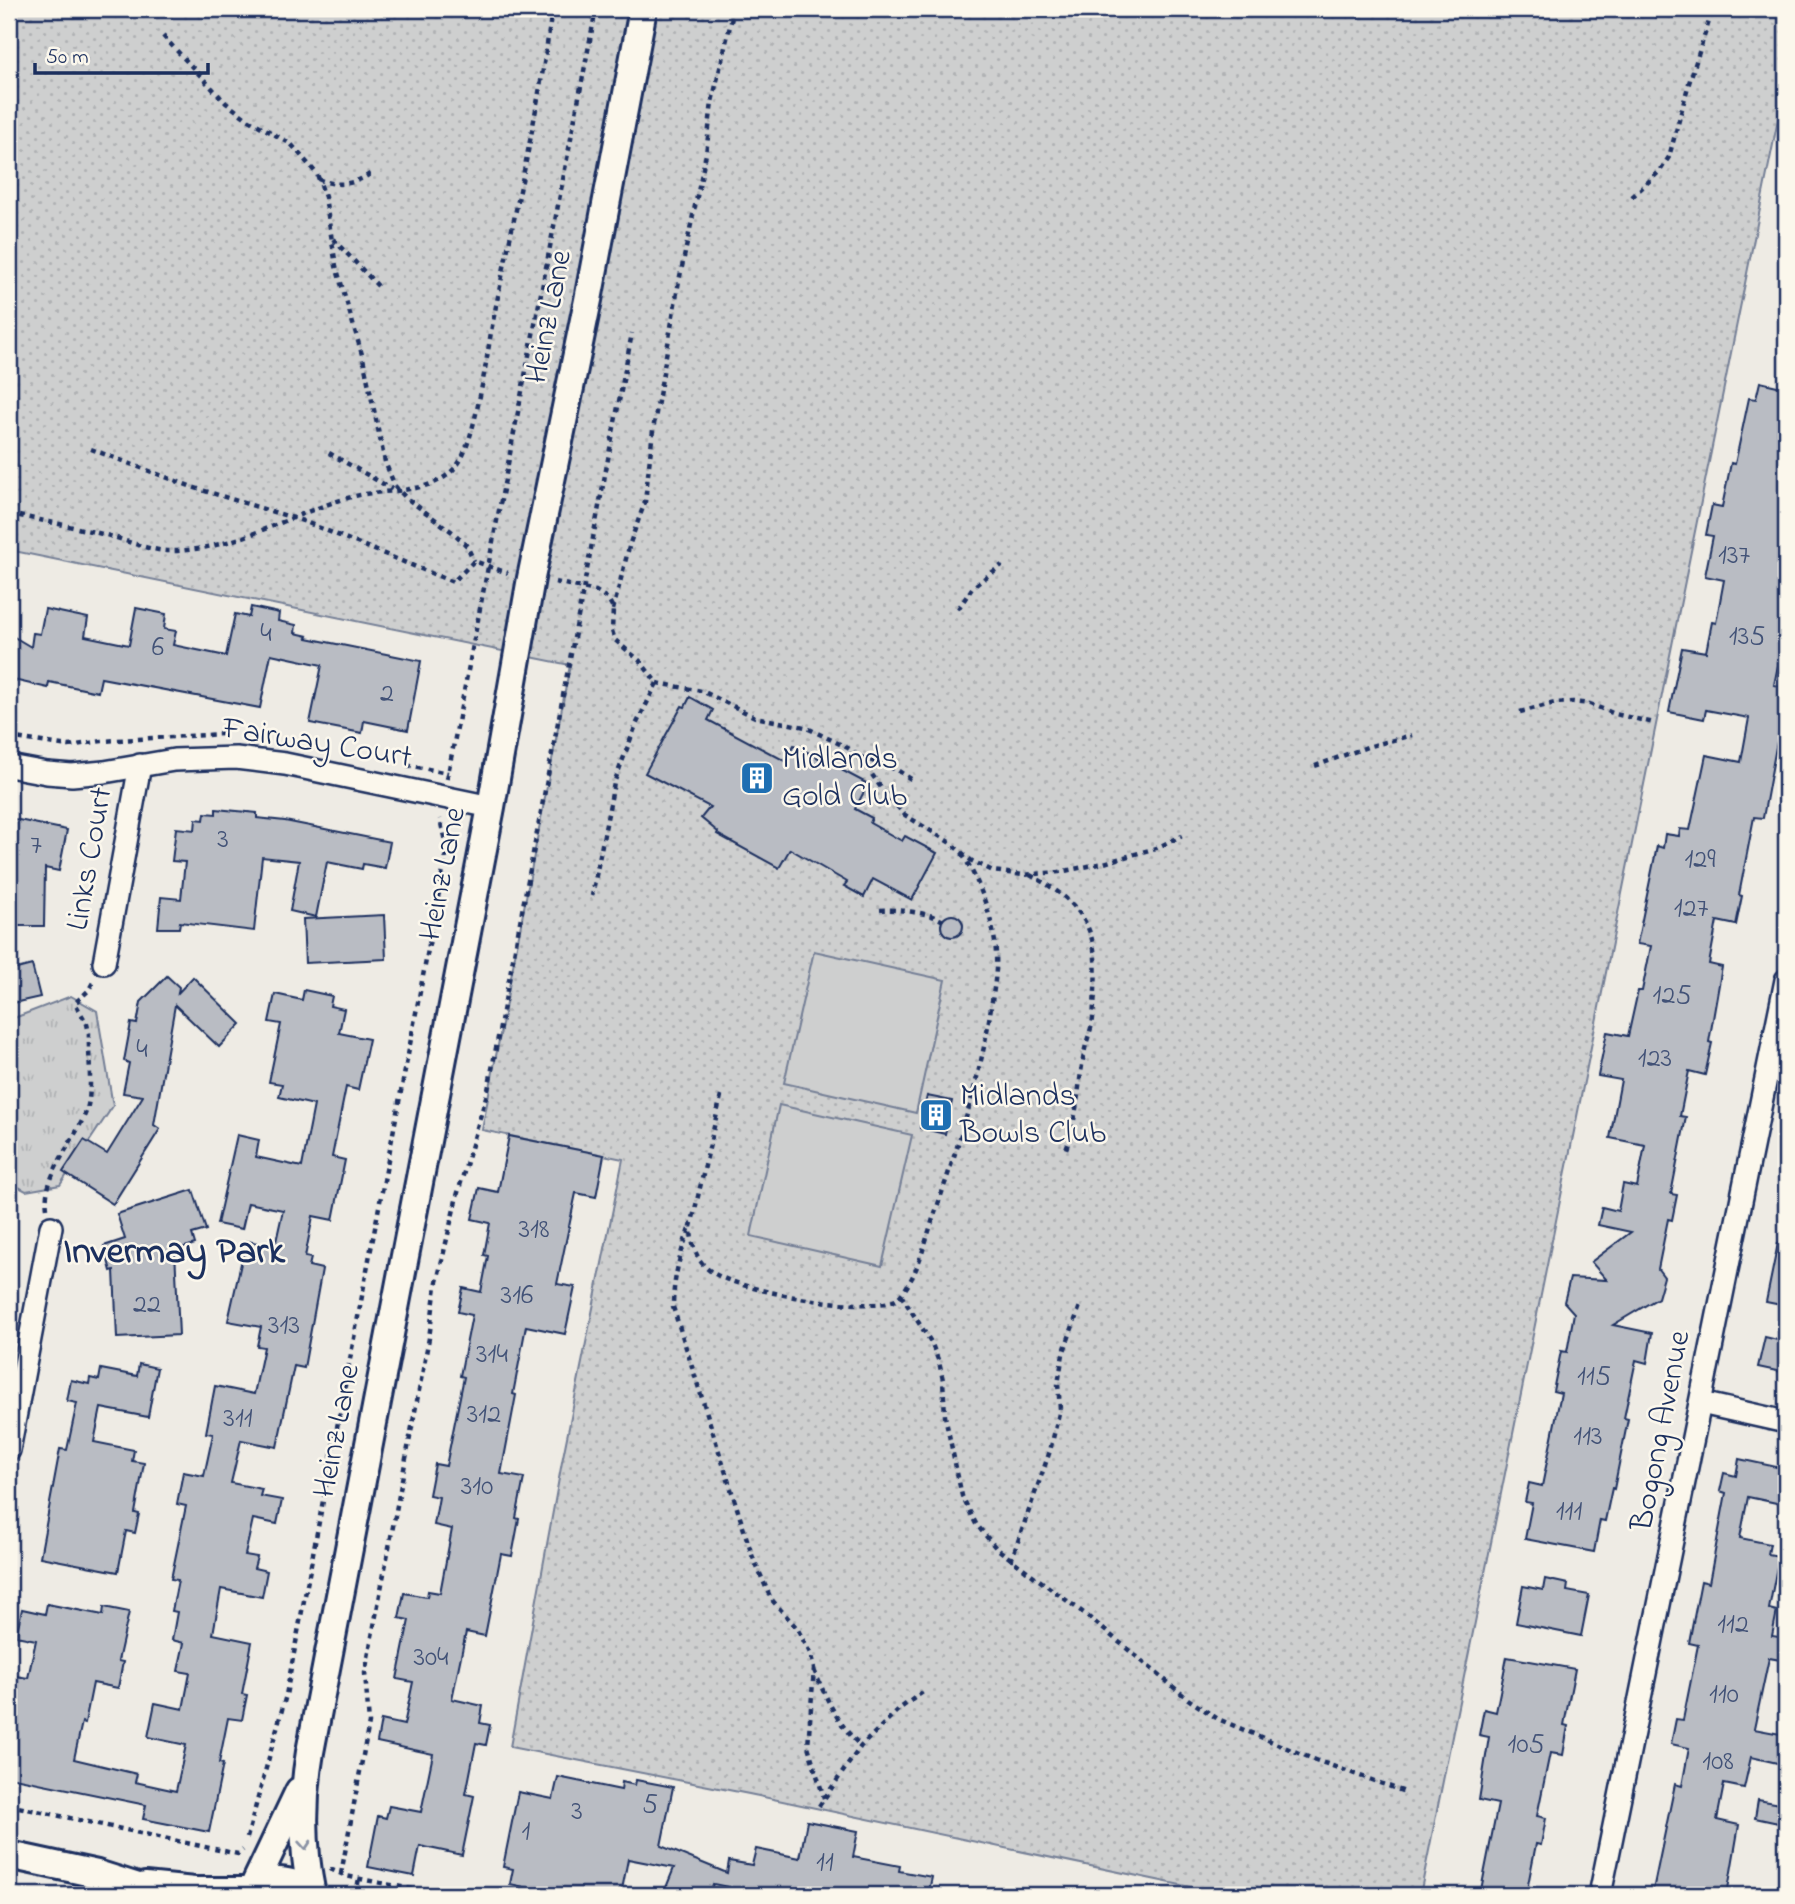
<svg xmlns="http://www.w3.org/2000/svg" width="1795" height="1904" viewBox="0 0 1795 1904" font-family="'Indie Flower',sans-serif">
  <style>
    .grass { fill: url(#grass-dots); stroke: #747f96; stroke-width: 2 }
    .park { fill: url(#park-tufts); stroke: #747f96; stroke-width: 2 }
    .garden { fill: #cecfcf; stroke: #747f96; stroke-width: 2 }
    .building { fill: #b9bcc3; stroke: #1b2f5e; stroke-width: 2 }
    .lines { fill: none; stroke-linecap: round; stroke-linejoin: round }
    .minor-casing { stroke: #1b2f5e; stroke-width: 26 }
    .tertiary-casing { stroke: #1b2f5e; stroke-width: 32 }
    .path { stroke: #1b2f5e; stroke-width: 4.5; stroke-dasharray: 5 5; stroke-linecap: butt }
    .minor { stroke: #fbf7ec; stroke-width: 21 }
    .tertiary { stroke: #fbf7ec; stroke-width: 26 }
    .oneway { stroke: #8b93a5 }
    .labels { text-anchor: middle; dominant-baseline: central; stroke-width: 5; stroke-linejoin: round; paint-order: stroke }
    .number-label { font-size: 28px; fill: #425277 }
    .street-label { font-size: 32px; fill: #1b2f5e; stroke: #fbf7ec }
    .poi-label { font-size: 32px; fill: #1b2f5e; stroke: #fbf7ec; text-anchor: start }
    .district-label { font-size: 38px; font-weight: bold; fill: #1b2f5e; stroke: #fbf7ec }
  </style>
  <defs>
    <pattern id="grass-dots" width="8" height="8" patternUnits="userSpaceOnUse" patternTransform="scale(1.75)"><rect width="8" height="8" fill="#cecfcf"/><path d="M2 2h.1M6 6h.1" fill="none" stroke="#b0b2b4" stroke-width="1.8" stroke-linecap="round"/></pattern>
    <pattern id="park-tufts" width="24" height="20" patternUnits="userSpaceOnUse" patternTransform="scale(1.75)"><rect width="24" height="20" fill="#cecfcf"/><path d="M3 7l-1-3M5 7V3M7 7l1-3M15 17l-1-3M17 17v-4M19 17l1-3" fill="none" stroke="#b0b2b4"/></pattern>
  </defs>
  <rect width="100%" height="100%" fill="#eeebe4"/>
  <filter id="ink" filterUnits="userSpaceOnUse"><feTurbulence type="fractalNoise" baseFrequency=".0143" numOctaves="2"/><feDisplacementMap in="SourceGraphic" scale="14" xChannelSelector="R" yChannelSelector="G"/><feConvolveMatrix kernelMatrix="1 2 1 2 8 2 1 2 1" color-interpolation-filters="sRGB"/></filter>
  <g filter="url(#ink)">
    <!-- grass -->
    <polygon class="grass" points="9,9 1786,9 1786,80 1420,1895 1228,1895 749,1794 510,1747 562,1462 623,1159 482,1130 570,665 9,550"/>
    <!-- park -->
    <polygon class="park" points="71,996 97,1011 113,1106 60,1185 26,1191 9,1182 9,1020"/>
    <!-- garden -->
    <g class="garden">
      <polygon points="814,951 945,980 916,1113 784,1083"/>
      <polygon points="779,1105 912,1135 882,1266 751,1236"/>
    </g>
    <!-- building -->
    <g class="building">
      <polygon points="1760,382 1786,388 1786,626 1774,685 1786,687 1786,692 1763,818 1754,817 1739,895 1742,896 1736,925 1717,921 1709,964 1722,967 1709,1042 1712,1043 1705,1075 1689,1071 1680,1116 1686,1117 1671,1194 1677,1195 1672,1220 1668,1219 1658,1269 1664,1277 1658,1298 1613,1325 1652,1333 1647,1363 1636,1360 1624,1418 1628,1419 1614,1489 1612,1488 1605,1521 1600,1520 1594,1552 1525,1539 1532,1503 1525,1502 1529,1483 1542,1486 1561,1393 1553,1391 1561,1351 1567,1352 1574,1313 1564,1302 1570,1278 1607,1280 1591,1262 1631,1232 1598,1225 1602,1207 1618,1211 1623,1184 1637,1187 1645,1145 1610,1138 1621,1080 1598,1076 1607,1032 1628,1036 1638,991 1642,991 1651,946 1637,944 1657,846 1663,848 1665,834 1679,836 1680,829 1690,830 1706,755 1741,762 1749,718 1706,710 1704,719 1669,712 1682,648 1706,652 1712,622 1716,623 1724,580 1705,576 1713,536 1706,535 1712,505 1722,507 1731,463 1735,464 1749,398 1756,399"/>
      <polygon points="251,607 279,613 278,621 296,625 295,633 308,636 307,638 421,661 408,730 364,721 362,733 310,723 322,665 271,654 260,708 101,678 98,692 49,682 48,688 9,679 9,634 31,647 33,633 40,634 45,609 88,618 85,636 129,645 136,608 166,614 164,629 176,631 173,645 226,656 235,614 249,617"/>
      <polygon points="690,697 713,710 708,720 785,761 794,745 868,784 855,809 872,818 870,823 902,841 905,836 937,853 912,900 873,879 864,897 844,886 847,882 790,849 779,868 717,834 718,832 701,818 710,807 645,773 682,706 685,707"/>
      <polygon points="216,809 257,813 257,818 285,821 390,842 385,868 363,864 362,869 327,862 316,917 290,911 299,861 262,857 254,931 180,922 179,928 158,928 161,897 181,899 185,862 172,861 176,828 195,830 196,819 204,820 205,813 216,814"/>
      <polygon points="9,818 67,830 59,871 45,868 44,926 9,926"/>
      <polygon points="384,915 386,959 305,963 303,919"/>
      <circle cx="952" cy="926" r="11"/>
      <polygon points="32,965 40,997 9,1004 9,971"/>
      <polygon points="167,976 179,987 178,993 193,977 241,1024 219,1047 175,1005 154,1125 160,1129 113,1204 63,1172 84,1140 107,1154 143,1096 123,1093 129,1063 124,1061 131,1023 137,1024 141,1002"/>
      <polygon points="304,990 332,996 330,1006 344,1009 339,1033 369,1039 358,1090 346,1087 332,1157 345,1160 333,1220 313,1216 305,1257 311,1258 309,1266 322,1269 304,1368 294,1366 277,1447 241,1440 231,1483 262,1489 260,1496 282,1500 277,1524 253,1519 245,1555 257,1557 254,1568 267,1571 262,1597 221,1589 213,1634 252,1642 242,1694 247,1695 242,1720 228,1718 219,1763 223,1764 209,1832 143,1819 146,1805 9,1777 9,1712 16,1676 28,1678 36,1640 16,1636 22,1609 45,1614 47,1604 103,1615 104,1607 129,1612 118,1661 123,1662 118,1688 93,1683 85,1723 82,1722 74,1759 137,1774 135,1782 176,1791 186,1745 148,1737 155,1703 183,1709 190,1673 178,1671 184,1643 172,1640 177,1612 172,1611 178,1580 171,1579 186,1506 177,1504 183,1472 204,1476 213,1434 206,1433 215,1386 254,1394 264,1347 257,1346 261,1327 228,1321 246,1241 275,1246 283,1210 248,1203 242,1229 217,1224 237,1135 259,1140 256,1157 302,1167 314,1105 279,1097 282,1084 269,1082 281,1024 269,1022 275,994 302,1000"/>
      <polygon points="927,1096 952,1101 945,1134 920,1128"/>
      <polygon points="509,1136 604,1155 596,1197 576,1193 557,1284 575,1287 565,1334 526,1326 513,1394 516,1395 501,1474 524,1478 516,1518 519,1519 512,1556 501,1554 485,1636 466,1632 452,1699 483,1706 480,1723 490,1725 486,1745 476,1743 466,1794 474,1796 462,1855 420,1846 414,1876 368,1867 378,1816 386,1818 389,1806 421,1812 433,1754 377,1742 381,1720 404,1725 413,1682 397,1679 409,1620 399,1618 404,1593 427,1597 428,1591 440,1593 452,1529 434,1525 439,1497 429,1495 435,1464 446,1466 464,1377 460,1376 472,1315 458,1312 463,1288 481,1292 488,1256 484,1255 490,1223 472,1219 479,1188 498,1192"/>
      <polygon points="193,1190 206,1230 192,1234 195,1244 175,1250 179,1335 117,1338 114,1270 111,1271 104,1246 125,1239 117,1214"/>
      <polygon points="1778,1243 1786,1244 1786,1306 1766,1302"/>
      <polygon points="1765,1337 1786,1342 1786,1373 1758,1367"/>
      <polygon points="139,1364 157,1368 148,1417 101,1408 94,1442 134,1450 132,1461 144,1463 135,1513 139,1514 135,1533 126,1531 118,1572 40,1557 60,1449 67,1450 77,1403 67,1401 71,1380 89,1384 90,1378 99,1380 101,1369 137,1376"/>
      <polygon points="1739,1459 1786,1469 1786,1505 1748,1497 1740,1538 1770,1544 1768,1554 1779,1556 1769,1609 1777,1611 1772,1636 1786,1638 1786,1661 1769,1658 1754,1729 1786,1735 1786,1765 1751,1757 1744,1788 1724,1784 1717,1820 1739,1825 1727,1895 1709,1895 1677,1889 1676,1895 1652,1895 1675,1784 1682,1786 1689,1748 1671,1744 1676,1719 1683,1720 1698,1645 1689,1643 1701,1581 1709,1583 1726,1493 1720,1491 1724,1473 1736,1476"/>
      <polygon points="1545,1579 1568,1584 1567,1591 1589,1595 1581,1636 1516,1623 1523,1586 1543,1590"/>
      <polygon points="1507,1657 1575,1669 1564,1725 1568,1726 1563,1755 1550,1753 1537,1816 1546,1818 1541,1845 1536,1844 1526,1895 1480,1895 1498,1804 1479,1800 1489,1737 1479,1735 1484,1709 1496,1712"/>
      <polygon points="558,1777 621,1790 622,1782 635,1785 636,1780 673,1787 661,1846 727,1873 729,1861 752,1865 756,1849 800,1858 807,1821 858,1831 853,1857 900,1866 899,1871 932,1877 928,1895 746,1895 747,1891 713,1884 709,1895 663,1895 674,1868 628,1859 621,1895 546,1895 533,1893 534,1889 510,1884 513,1869 503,1867 518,1792 553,1799"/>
      <polygon points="1758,1800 1786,1805 1783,1824 1755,1818"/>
    </g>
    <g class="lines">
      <!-- minor casing -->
      <g class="minor-casing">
        <g id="minor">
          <polyline points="9,766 47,773 72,775 104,772 174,760 236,758 285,764 491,807"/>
          <polyline points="104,963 140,765"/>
          <polyline points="1701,1403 1786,1422"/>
          <polyline points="9,1450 51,1227"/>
          <polyline points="1600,1895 1786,980"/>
        </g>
      </g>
      <!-- tertiary casing -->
      <g class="tertiary-casing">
        <g id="tertiary">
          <polyline points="9,1855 97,1874 163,1895"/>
          <polyline points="145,1886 194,1891 249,1891"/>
          <polyline points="253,1888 299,1791"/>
          <path d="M245 1894C265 1875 293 1878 313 1895"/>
          <path d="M312 1895C302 1848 302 1799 310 1752L491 807 531 578 588 300 643 9"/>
        </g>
      </g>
      <!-- path -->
      <g class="path">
        <polyline points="163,36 226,103 246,118 291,144 317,174 325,197 336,266 363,358 385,462 395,486 405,497 455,534 467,546 474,561"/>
        <path d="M318 179C337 187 353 185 370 174"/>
        <polyline points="1632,197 1660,171 1669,157 1689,83 1713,9"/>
        <polyline points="333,239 378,286"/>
        <polyline points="91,449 192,487 303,521 453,582 474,561 508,573"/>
        <polyline points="329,453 392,489"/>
        <path d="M9 514C40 520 71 526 102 534 124 539 146 550 168 551 237 551 292 512 355 496 389 488 435 496 458 464 475 441 487 357 492 326 513 220 538 116 552 9"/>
        <polyline points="555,582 596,591 608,599 613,608 612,631 615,640 640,661 657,683 636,725 614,783 592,896"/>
        <polyline points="958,609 973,587 1002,565"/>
        <polyline points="613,610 630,543 645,502 653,430 679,281 706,154 712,102 734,9"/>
        <polyline points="657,683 702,691 755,717 805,727 848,748 860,757 884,792 905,815 949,842 972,861 993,871 1023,875 1059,872 1104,863 1156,848 1182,836"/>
        <polyline points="1520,712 1555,703 1573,702 1590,704 1615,714 1654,723"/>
        <polyline points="9,737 69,746 102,741 223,734"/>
        <polyline points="861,757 897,770 911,779"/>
        <polyline points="407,765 448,773"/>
        <polyline points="1315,766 1367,747 1412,735"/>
        <polyline points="447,779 596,9"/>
        <path d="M1030 875C1100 911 1099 946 1093 1018 1092 1028 1087 1039 1085 1049 1078 1082 1078 1117 1066 1149"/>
        <path d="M880 910C895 909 930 912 943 921"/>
        <path d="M721 1096 691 1227C691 1243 696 1260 709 1270 734 1291 868 1314 896 1300 918 1279 925 1240 935 1213 958 1146 981 1077 991 1007 994 989 997 972 996 954 995 924 979 879 962 854"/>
        <path d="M47 1208C42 1175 77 1139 87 1109 93 1089 88 1055 89 1033L87 1024 75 1003 88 991 95 979"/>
        <path d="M689 1229C680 1255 673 1279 673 1307L752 1555 771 1599 797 1628 811 1655 814 1669 808 1746 824 1798"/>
        <polyline points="901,1295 931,1342 939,1362 943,1380 945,1416 962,1496 976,1524 996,1548 1085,1614 1188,1699 1218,1719 1313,1759 1405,1792"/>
        <polyline points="1011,1561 1050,1451 1060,1409 1058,1384 1063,1354 1081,1303"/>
        <path d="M814 1670C826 1698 838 1725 861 1746"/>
        <polyline points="9,1805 238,1854 243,1850"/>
        <polyline points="819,1806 861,1746 899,1709 923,1692"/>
        <polyline points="247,1838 286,1695 447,850 440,819"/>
        <polyline points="330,1869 346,1876 441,1895"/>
        <polyline points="341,1874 369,1723 365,1673 429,1338 436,1286 457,1196 488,1090 632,333"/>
        <polyline points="356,1895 359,1878"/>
      </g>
      <!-- minor -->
      <use href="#minor" class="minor"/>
      <!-- tertiary -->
      <use href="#tertiary" class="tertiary"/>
    </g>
    <!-- one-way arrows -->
    <defs><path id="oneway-chevron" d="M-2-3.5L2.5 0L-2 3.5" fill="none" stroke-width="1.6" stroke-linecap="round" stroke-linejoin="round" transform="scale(1.75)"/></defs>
    <use class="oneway" href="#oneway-chevron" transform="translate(305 1845) rotate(86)"/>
  </g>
  <!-- icons -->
  <defs>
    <g id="building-square" transform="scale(1.75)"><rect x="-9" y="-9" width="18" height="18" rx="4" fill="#1f6fb2" stroke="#fbf7ec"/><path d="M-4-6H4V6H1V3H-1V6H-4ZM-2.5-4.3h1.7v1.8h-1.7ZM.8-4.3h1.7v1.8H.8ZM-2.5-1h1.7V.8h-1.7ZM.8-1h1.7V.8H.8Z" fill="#fff"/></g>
  </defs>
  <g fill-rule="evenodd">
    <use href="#building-square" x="757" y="778"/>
    <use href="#building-square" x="936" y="1115"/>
  </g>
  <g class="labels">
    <!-- number labels -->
    <g class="number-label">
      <text x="1734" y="556">137</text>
      <text x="266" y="634">4</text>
      <text x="1747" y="637">135</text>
      <text x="158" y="648">6</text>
      <text x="387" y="694">2</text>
      <text x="223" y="840">3</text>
      <text x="36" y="846">7</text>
      <text x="1700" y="860">129</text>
      <text x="1691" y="909">127</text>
      <text x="1672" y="996">125</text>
      <text x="142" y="1050">4</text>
      <text x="1655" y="1059">123</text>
      <text x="534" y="1230">318</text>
      <text x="517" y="1296">316</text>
      <text x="147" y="1305">22</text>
      <text x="284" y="1326">313</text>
      <text x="492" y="1355">314</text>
      <text x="1594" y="1377">115</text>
      <text x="484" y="1415">312</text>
      <text x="238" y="1419">311</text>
      <text x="1588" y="1437">113</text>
      <text x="477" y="1487">310</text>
      <text x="1569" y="1512">111</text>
      <text x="1733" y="1625">112</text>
      <text x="431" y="1658">304</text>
      <text x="1724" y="1695">110</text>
      <text x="1526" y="1745">105</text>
      <text x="1718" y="1762">108</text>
      <text x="650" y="1805">5</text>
      <text x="577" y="1812">3</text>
      <text x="526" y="1832">1</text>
      <text x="825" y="1863">11</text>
    </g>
    <!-- street labels -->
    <g class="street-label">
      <text transform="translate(550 317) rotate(-79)">Heinz Lane</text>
      <text transform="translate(317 744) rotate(9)">Fairway Court</text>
      <text transform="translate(91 859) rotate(-80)">Links Court</text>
      <text transform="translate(444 874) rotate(-79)">Heinz Lane</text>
      <text transform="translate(338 1431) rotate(-79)">Heinz Lane</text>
      <text transform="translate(1662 1431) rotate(-79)">Bogong Avenue</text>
    </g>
    <!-- poi labels -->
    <g class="poi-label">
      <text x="782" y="760">Midlands<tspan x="782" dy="37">Gold Club</tspan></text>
      <text x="960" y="1097">Midlands<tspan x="960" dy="37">Bowls Club</tspan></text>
    </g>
    <!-- district labels -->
    <g class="district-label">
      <text x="174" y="1253">Invermay Park</text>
    </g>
  </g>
  <!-- margin -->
  <rect width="1795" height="1904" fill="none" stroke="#fbf7ec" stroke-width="35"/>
  <rect x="18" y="18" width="1760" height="1869" fill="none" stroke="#1b2f5e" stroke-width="2.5" filter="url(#ink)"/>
  <!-- scale -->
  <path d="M35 63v10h173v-10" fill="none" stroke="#1b2f5e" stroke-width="3.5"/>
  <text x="46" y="63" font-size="21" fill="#1b2f5e" stroke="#fbf7ec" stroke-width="5" paint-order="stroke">50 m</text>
</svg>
